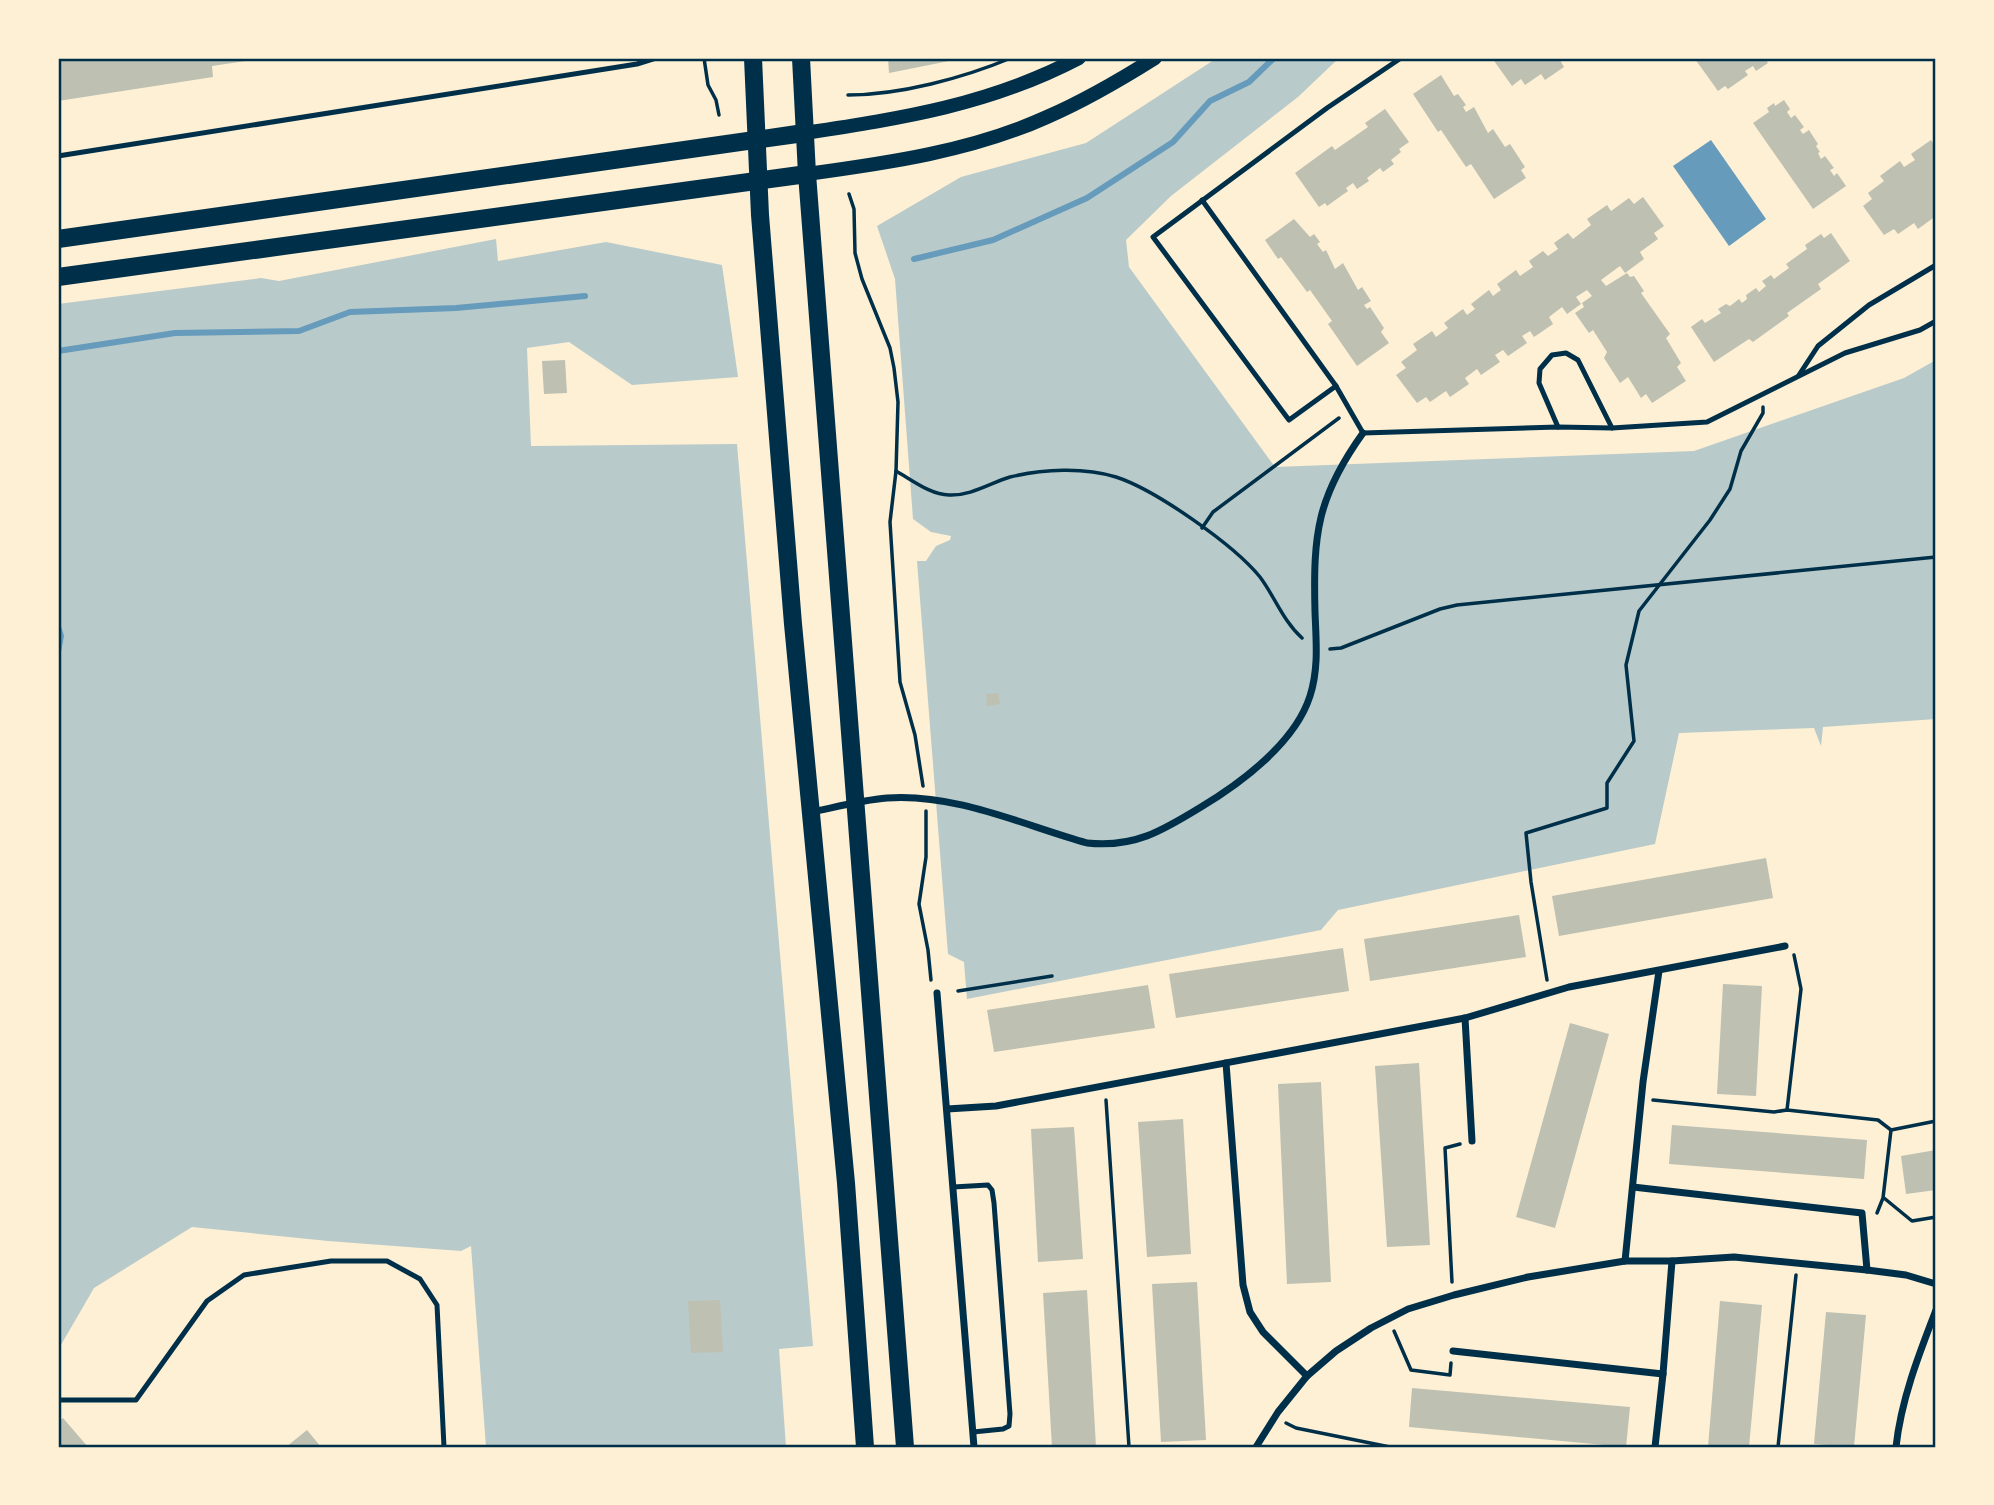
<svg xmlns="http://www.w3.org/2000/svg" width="1994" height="1505" viewBox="0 0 1994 1505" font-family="'Work Sans',sans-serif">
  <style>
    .green { fill: #b9caca }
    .water { fill: #669bbc }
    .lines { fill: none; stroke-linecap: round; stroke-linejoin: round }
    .stream { stroke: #669bbc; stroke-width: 6 }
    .building { fill: #bec0b2 }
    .path { stroke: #003049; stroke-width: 3.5 }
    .service { stroke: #003049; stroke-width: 5 }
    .minor { stroke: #003049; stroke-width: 7 }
    .secondary { stroke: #003049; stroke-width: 14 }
    .primary { stroke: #003049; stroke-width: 18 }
    .neatline { fill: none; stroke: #003049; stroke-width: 2.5 }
  </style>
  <rect width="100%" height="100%" fill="#fdf0d5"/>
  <!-- green -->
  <g class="green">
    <polygon points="1217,58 1339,58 1298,97 1171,196 1126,240 1129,267 1275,467 1694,451 1904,378 1936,360 1936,719 1823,727 1821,746 1814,728 1679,733 1655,844 1338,910 1321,930 967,999 964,962 948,954 917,561 926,561 936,546 950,540 951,536 931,532 913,519 895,279 877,226 961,177 1086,143"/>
    <polygon points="496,239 498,261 606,242 722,265 738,377 632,385 569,342 527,348 531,446 737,444 813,1346 779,1349 786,1447 486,1447 471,1246 461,1251 328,1241 192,1227 94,1288 58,1350 58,304 261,278 279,281"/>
  </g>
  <!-- water -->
  <polygon class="water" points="1711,140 1766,219 1729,246 1673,166"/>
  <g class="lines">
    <!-- stream -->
    <g class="stream">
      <polyline points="914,259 993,240 1087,198 1173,142 1210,101 1249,82 1274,58"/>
      <polyline points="58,351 175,333 299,331 350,312 456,308 585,296"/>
      <polyline points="58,627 61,636 58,652"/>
    </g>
  </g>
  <!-- building -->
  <g class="building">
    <polygon points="58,58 259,58 259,59 212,66 213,77 58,101"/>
    <polygon points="888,58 959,58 959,59 889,73"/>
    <polygon points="1492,58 1563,58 1560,60 1564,67 1545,80 1541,74 1525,85 1521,79 1512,86"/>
    <polygon points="1697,58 1765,58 1768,63 1756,71 1753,66 1745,71 1748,75 1728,89 1725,86 1718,91 1695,59"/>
    <polygon points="1441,75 1454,96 1458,94 1466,105 1463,107 1466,112 1474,107 1488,133 1493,129 1505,147 1510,144 1525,167 1521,170 1526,178 1494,199 1471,164 1466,167 1441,130 1438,132 1413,94"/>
    <polygon points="1784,100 1790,109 1787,112 1791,118 1795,115 1804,127 1800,130 1803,134 1809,130 1818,144 1816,146 1820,152 1818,153 1821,159 1825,156 1834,168 1830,170 1834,176 1837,173 1846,186 1813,209 1753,123 1769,112 1767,108 1774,103 1775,106"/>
    <polygon points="1385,109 1409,142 1399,149 1401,152 1391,160 1394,164 1383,172 1380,168 1367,178 1369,181 1357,189 1353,183 1346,188 1348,191 1327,206 1325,203 1319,207 1295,173 1332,146 1335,150 1368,127 1365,123"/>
    <polygon points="1931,140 1934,145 1936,144 1936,207 1933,209 1936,216 1918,229 1914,223 1898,234 1894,229 1884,235 1863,206 1872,199 1868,193 1884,181 1880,176 1900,161 1904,167 1915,160 1911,154"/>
    <polygon points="1643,197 1664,226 1654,233 1658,239 1640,252 1644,259 1625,273 1620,266 1601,280 1606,286 1627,273 1630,277 1634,276 1644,291 1641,293 1670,334 1666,338 1681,363 1677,367 1686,381 1652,403 1646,394 1641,398 1628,377 1620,383 1604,358 1607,352 1593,330 1589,333 1575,313 1584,307 1582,303 1592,296 1587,290 1576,297 1581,304 1567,314 1562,307 1549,317 1553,324 1534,337 1530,331 1522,336 1527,343 1508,356 1503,350 1495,355 1500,362 1481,375 1477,369 1465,378 1469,384 1450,397 1446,391 1430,402 1426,397 1417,403 1396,375 1406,368 1401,362 1417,350 1413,344 1432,331 1436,337 1448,328 1444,323 1463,309 1467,315 1475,309 1471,304 1489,290 1493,296 1501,290 1497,284 1516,270 1520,276 1533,267 1529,261 1543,251 1548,256 1558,249 1554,243 1568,233 1573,239 1591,225 1587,219 1607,205 1611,211 1629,198 1634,204"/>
    <polygon points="1294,219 1310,237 1314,234 1320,242 1317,244 1323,252 1326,250 1335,269 1343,263 1358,290 1362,287 1371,301 1364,305 1367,309 1370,307 1384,328 1381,332 1389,343 1357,366 1328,324 1332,321 1310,290 1307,292 1281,257 1278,259 1265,240"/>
    <polygon points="1831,233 1850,261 1818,284 1821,289 1787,313 1789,316 1753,342 1749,339 1714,362 1691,327 1702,319 1705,323 1721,313 1718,309 1726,304 1730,306 1739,299 1742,303 1747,299 1746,295 1756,288 1759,292 1766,286 1762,281 1771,275 1774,279 1789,268 1786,264 1807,249 1805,245 1821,234 1824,238"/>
    <polygon points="565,360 567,393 544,394 542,361"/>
    <polygon points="998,693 1000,704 987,706 986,694"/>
    <polygon points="1766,858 1773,898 1559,936 1552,896"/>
    <polygon points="1519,915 1526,957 1370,981 1364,939"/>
    <polygon points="1343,948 1349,991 1176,1018 1169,974"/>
    <polygon points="1723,984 1762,986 1756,1096 1717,1094"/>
    <polygon points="1148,985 1155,1028 994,1052 987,1010"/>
    <polygon points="1570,1023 1609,1034 1555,1228 1516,1217"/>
    <polygon points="1419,1063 1430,1245 1387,1247 1375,1066"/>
    <polygon points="1321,1082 1331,1282 1287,1284 1278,1084"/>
    <polygon points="1183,1119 1191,1254 1147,1257 1138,1122"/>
    <polygon points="1672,1125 1867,1140 1864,1179 1669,1164"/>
    <polygon points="1074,1127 1083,1259 1038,1262 1031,1129"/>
    <polygon points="1936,1150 1936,1190 1906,1194 1901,1156"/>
    <polygon points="1197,1282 1206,1440 1161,1442 1152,1284"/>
    <polygon points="1087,1290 1096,1447 1052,1447 1043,1293"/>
    <polygon points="720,1300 723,1352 691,1353 688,1301"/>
    <polygon points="1720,1301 1762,1305 1749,1447 1708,1447"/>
    <polygon points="1826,1312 1866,1315 1854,1447 1814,1444"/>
    <polygon points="1412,1388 1630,1407 1626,1447 1409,1427"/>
    <polygon points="63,1418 88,1447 58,1447 58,1422"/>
    <polygon points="307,1430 321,1447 286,1447"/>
  </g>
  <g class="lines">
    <!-- path -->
    <g class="path">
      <polyline points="704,58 708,85 716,100 719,115"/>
      <path d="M848 95C900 95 963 78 1011 58"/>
      <polyline points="849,194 854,209 855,253 862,279 890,348 894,368 898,402 896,471 890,522 900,682 915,735 923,786"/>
      <path d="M896 471C912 480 931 495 949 495 971 496 990 483 1010 477 1043 469 1084 467 1116 477 1156 490 1234 545 1260 577 1275 597 1283 621 1302 638"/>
      <polyline points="1202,528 1213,512 1339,418"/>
      <polyline points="1330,649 1341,648 1440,609 1457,605 1936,557"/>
      <polyline points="926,811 926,857 919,904 928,950 931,980"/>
      <polyline points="1547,980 1531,882 1526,833 1607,808 1607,783 1634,741 1626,665 1639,611 1710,520 1730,489 1741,451 1763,413 1763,407"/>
      <polyline points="958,991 1052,976"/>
      <polyline points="1106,1100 1129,1447"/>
      <polyline points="1653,1100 1774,1112 1787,1110 1878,1120 1891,1130 1936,1121"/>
      <polyline points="1787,1110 1801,989 1794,955"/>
      <polyline points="1884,1198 1912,1221 1936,1217"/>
      <polyline points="1877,1213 1883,1198 1891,1130"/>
      <polyline points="1452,1282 1445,1148 1460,1144"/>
      <polyline points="1394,1331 1411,1370 1450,1375 1451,1363"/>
      <polyline points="1286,1423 1296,1428 1390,1447"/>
      <polyline points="1778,1447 1796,1275"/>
    </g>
    <!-- service -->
    <g class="service">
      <polyline points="58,156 637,64 656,58"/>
      <polyline points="1202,200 1336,386 1363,433 1558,427 1612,428 1707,422 1845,353 1920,330 1936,321"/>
      <polyline points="1799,375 1818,346 1869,305 1936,265"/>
      <polyline points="1336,386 1289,420 1153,237 1327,108 1401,58"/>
      <polyline points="1558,427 1539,383 1540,369 1552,355 1566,353 1578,360 1612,428"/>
      <polyline points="953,1187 988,1185 992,1190 994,1203 1010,1414 1009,1426 1003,1429 973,1432"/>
      <polyline points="58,1400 136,1400 207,1301 244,1275 331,1261 387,1261 420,1279 437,1305 444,1447"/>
    </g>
    <!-- minor -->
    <g class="minor">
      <path d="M812 812C836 807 862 800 887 798 955 793 1023 825 1087 843 1134 848 1162 831 1201 807 1241 783 1295 743 1310 696 1319 668 1316 640 1315 612 1313 534 1317 497 1363 433"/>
      <polyline points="937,993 974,1447"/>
      <polyline points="1465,1018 1472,1141"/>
      <polyline points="1226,1063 1243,1285 1250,1312 1263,1332 1307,1376"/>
      <polyline points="947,1109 996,1106 1465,1018 1569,987 1785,946"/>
      <polyline points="1633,1187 1862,1213 1867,1270"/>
      <polyline points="1625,1261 1643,1082 1659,971"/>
      <polyline points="1453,1351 1663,1374"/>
      <polyline points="1256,1447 1278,1412 1307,1376 1336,1351 1371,1328 1408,1309 1454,1295 1528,1277 1625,1261 1672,1261 1734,1257 1867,1270 1906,1275 1936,1284"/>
      <polyline points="1655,1447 1663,1374 1672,1261"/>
      <path d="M1896 1447C1901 1400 1919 1354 1936 1310"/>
    </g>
    <!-- secondary -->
    <g class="secondary">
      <path d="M804 133C903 118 989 105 1079 58"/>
      <path d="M807 174C888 163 972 151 1047 117 1084 101 1120 80 1155 58"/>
    </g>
    <!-- primary -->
    <g class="primary">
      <polyline points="753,58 760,215 793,624 846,1183 865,1447"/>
      <polyline points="801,58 807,174 905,1447"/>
      <polyline points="58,239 804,133"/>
      <polyline points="58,277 807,174"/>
    </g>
  </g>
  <!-- border -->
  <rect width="1994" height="1505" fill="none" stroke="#fdf0d5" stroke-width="119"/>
  <rect x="60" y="60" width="1874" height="1386" class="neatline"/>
</svg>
